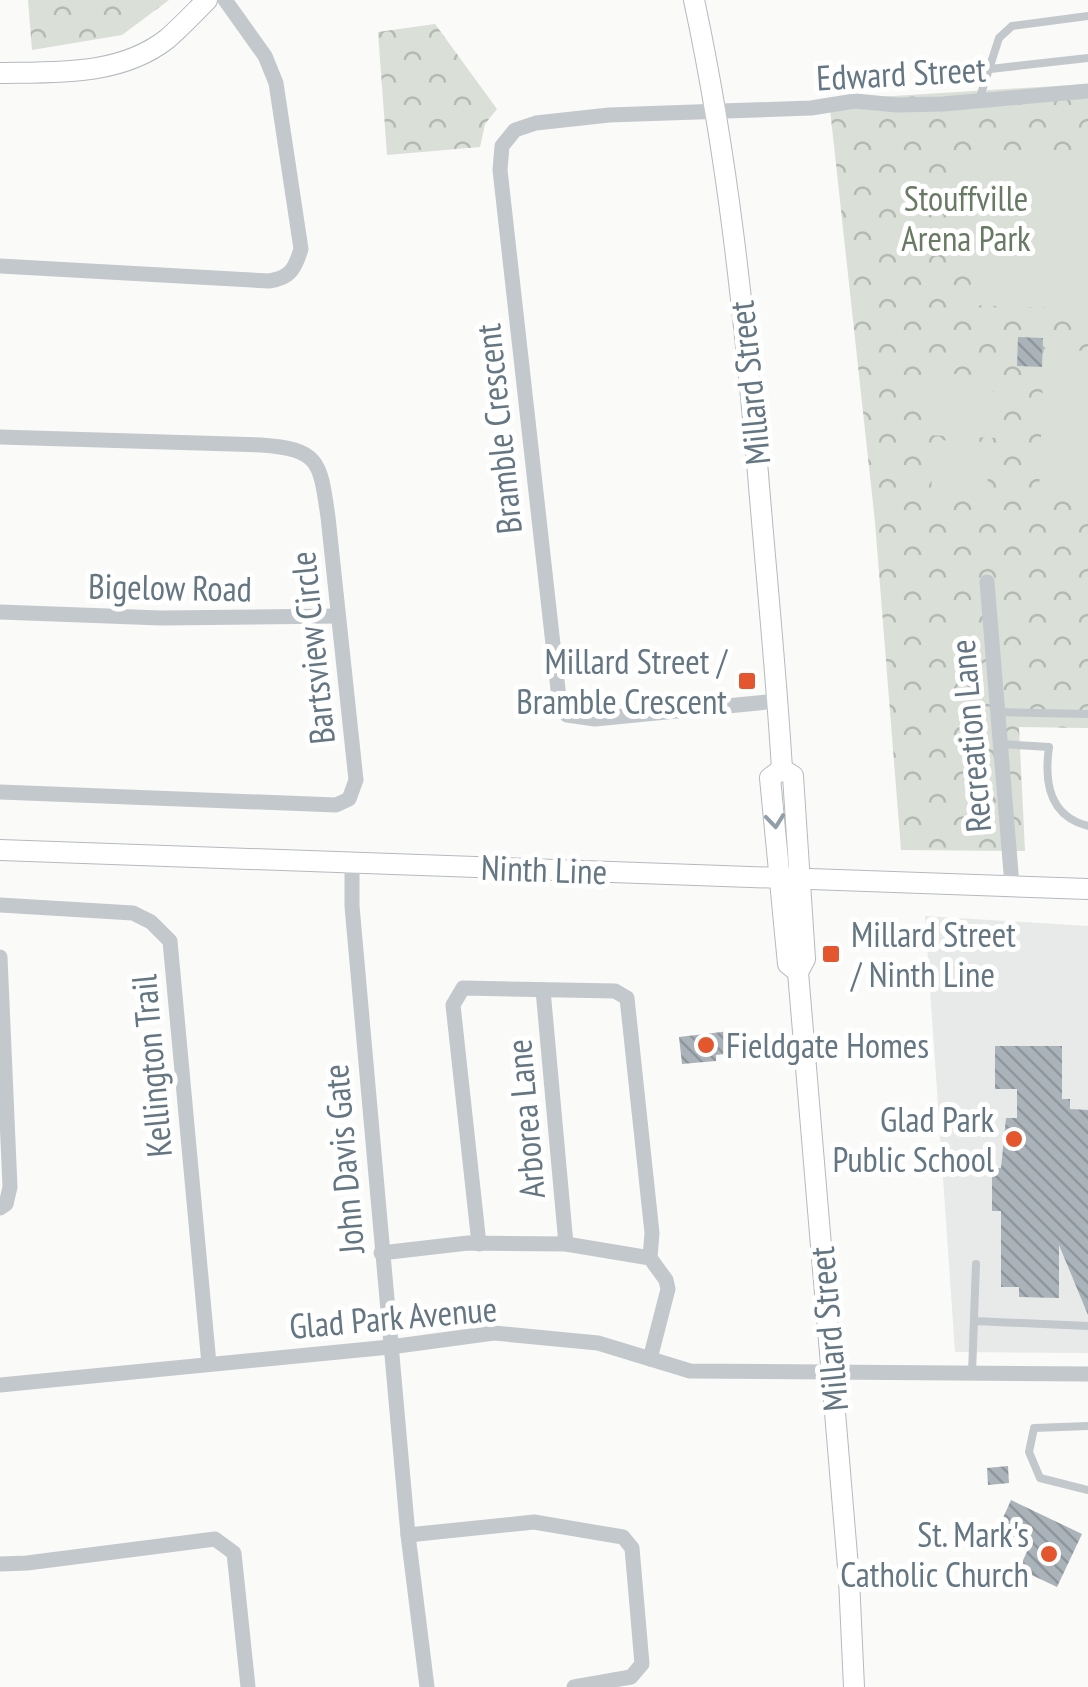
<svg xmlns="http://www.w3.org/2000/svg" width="1088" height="1687" viewBox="0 0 1088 1687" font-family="'PT Sans Narrow',sans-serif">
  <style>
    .built { fill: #e8e9e9 }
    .park { fill: url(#park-crowns) }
    .pitch { fill: #dadfd7 }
    .building { fill: url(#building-back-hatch) }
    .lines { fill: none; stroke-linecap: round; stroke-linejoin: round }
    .secondary-casing { stroke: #b3babf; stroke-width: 22 }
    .lane { stroke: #c3c8cc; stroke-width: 8 }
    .street { stroke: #c3c8cc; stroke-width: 15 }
    .secondary { stroke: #fff; stroke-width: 20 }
    .oneway { stroke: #939fa8 }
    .poi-dot { fill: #e4572e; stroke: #fff; stroke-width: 4 }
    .labels { text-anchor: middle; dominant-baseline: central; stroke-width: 10; stroke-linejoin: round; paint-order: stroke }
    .street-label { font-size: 35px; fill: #657683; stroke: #fff }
    .park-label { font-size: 35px; fill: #687a64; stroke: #fff }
    .poi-label { font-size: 35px; fill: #657683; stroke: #fff; text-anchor: end }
  </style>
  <defs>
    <pattern id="park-crowns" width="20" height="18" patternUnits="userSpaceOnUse" patternTransform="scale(2.5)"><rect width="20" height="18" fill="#dadfd7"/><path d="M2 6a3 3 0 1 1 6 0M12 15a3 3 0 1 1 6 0" fill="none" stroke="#b4b9b4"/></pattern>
    <pattern id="building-back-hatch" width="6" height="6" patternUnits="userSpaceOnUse" patternTransform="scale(2.5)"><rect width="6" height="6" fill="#aab3b9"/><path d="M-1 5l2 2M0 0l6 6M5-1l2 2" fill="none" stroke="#8e969c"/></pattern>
  </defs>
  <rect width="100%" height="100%" fill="#fafaf8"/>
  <!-- built -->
  <polygon class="built" points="925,916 1088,926 1088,1353 955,1352"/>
  <!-- park -->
  <g class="park">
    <polygon points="28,0 169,0 122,35 32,50"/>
    <polygon points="435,24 497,109 485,124 480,147 387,155 378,32"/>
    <polygon points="1088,84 1088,728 1019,727 1025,851 901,850 875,522 829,100"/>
  </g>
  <!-- pitch -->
  <g class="pitch">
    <polygon points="975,159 1088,163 1088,309 970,305"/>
    <polygon points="1044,349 1088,351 1088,497 1039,496"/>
    <polygon points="928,373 1000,376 1000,390 991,391 1000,392 999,406 967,402 927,403"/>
    <polygon points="927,405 999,408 998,422 990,423 998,424 997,438 925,435 926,421 934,420 926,419"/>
    <polygon points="933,440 989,442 988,468 932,466"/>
    <polygon points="932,472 988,475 986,501 931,498"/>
  </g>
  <!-- building -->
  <g class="building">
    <polygon points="1018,337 1043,338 1042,367 1017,366"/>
    <polygon points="730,1031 733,1053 716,1055 716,1061 682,1064 679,1037"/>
    <polygon points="995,1046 1062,1046 1062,1099 1070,1099 1070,1109 1088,1110 1088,1315 1059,1245 1059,1298 1019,1297 1019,1287 1001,1287 1001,1211 992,1211 992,1168 1001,1168 1006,1118 1017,1118 1017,1089 995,1089"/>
    <polygon points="1008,1466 1009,1483 988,1485 987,1468"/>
    <polygon points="1011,1500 1082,1534 1057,1587 1019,1569 1030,1545 998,1529"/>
  </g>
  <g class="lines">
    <!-- secondary casing -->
    <g class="secondary-casing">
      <g id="secondary">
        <path d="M694 0C728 158 744 313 758 474 766 572 776 670 782 769L793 776 805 959 798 972 849 1579 854 1687"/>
        <path d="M0 73C56 72 120 76 167 39 181 27 194 13 207 0"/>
        <polyline points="782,769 770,778 788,964 798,972"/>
        <polyline points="0,850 1088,889"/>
      </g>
    </g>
    <!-- lane -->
    <g class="lane">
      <polyline points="990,69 1088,58"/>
      <polyline points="979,100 999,38 1012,26 1088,16"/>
      <polyline points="998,712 1088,714"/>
      <path d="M1001 744 1049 747C1044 782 1049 816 1088 826"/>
      <polyline points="974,1321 1088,1326"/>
      <polyline points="972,1374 976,1264"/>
      <polyline points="1088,1426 1034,1428 1029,1452 1040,1478 1088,1490"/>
    </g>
    <!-- street -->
    <g class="street">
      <path d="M0 266 269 281C290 278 295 269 301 249L276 83 265 56 225 0"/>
      <path d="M0 437 261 445C320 449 320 462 328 517L356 780 349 799 336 805 0 792"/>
      <polyline points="987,582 1012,885"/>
      <polyline points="0,612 161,618 338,616"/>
      <polyline points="778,701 595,719 567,715 560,707 500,170 502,146 515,130 536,123 609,115 811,108 855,101 897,105 943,104 1088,91"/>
      <polyline points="352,864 352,906 408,1535 427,1687"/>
      <polyline points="0,905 133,913 151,922 170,941 209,1364"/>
      <polyline points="0,957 10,1187 6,1204 0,1208"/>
      <polyline points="543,990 566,1244"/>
      <polyline points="479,1244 453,1005 463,988 615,991 627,998 652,1233 650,1258"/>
      <polyline points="381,1253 468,1243 566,1244 650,1258 666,1280 668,1289 650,1359"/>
      <polyline points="0,1385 390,1347 494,1333 598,1343 690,1371 1088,1374"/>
      <polyline points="408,1535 534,1522 623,1537 632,1548 642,1664 631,1677 574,1687"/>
      <polyline points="0,1564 27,1563 215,1539 234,1553 248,1687"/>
    </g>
    <!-- secondary -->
    <use href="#secondary" class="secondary"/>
  </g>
  <!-- one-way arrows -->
  <defs><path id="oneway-chevron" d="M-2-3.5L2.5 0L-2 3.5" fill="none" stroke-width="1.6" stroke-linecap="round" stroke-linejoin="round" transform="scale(2.5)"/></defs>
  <use class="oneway" href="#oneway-chevron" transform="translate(775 821) rotate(84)"/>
  <!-- markers -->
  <g class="poi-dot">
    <rect x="737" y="671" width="20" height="20" rx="5"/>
    <rect x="821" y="944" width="20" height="20" rx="5"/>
    <circle cx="706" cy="1045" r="10"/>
    <circle cx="1014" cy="1139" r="10"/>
    <circle cx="1049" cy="1554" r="10"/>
  </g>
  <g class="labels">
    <!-- street labels -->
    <g class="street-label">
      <text transform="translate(901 73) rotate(-3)">Edward Street</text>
      <text transform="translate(749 383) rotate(-96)">Millard Street</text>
      <text transform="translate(498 429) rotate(-96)">Bramble Crescent</text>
      <text transform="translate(170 587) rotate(1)">Bigelow Road</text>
      <text transform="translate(312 648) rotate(-96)">Bartsview Circle</text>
      <text transform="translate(970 736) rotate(-95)">Recreation Lane</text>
      <text transform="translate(544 869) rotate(2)">Ninth Line</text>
      <text transform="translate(151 1066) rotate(-95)">Kellington Trail</text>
      <text transform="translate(525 1119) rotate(-95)">Arborea Lane</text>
      <text transform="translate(343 1159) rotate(-95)">John Davis Gate</text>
      <text transform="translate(393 1317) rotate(-5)">Glad Park Avenue</text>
      <text transform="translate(828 1329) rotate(-95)">Millard Street</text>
    </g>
    <!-- park labels -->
    <g class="park-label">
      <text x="966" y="198">Stouffville<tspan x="966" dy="40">Arena Park</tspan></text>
    </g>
    <!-- poi labels -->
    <g class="poi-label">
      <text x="727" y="661">Millard Street /<tspan x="727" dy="40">Bramble Crescent</tspan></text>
      <text x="851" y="934" text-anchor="start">Millard Street<tspan x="851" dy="40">/ Ninth Line</tspan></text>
      <text x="726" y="1045" text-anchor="start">Fieldgate Homes</text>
      <text x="994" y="1119">Glad Park<tspan x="994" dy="40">Public School</tspan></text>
      <text x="1029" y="1534">St. Mark's<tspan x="1029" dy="40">Catholic Church</tspan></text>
    </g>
  </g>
</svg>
